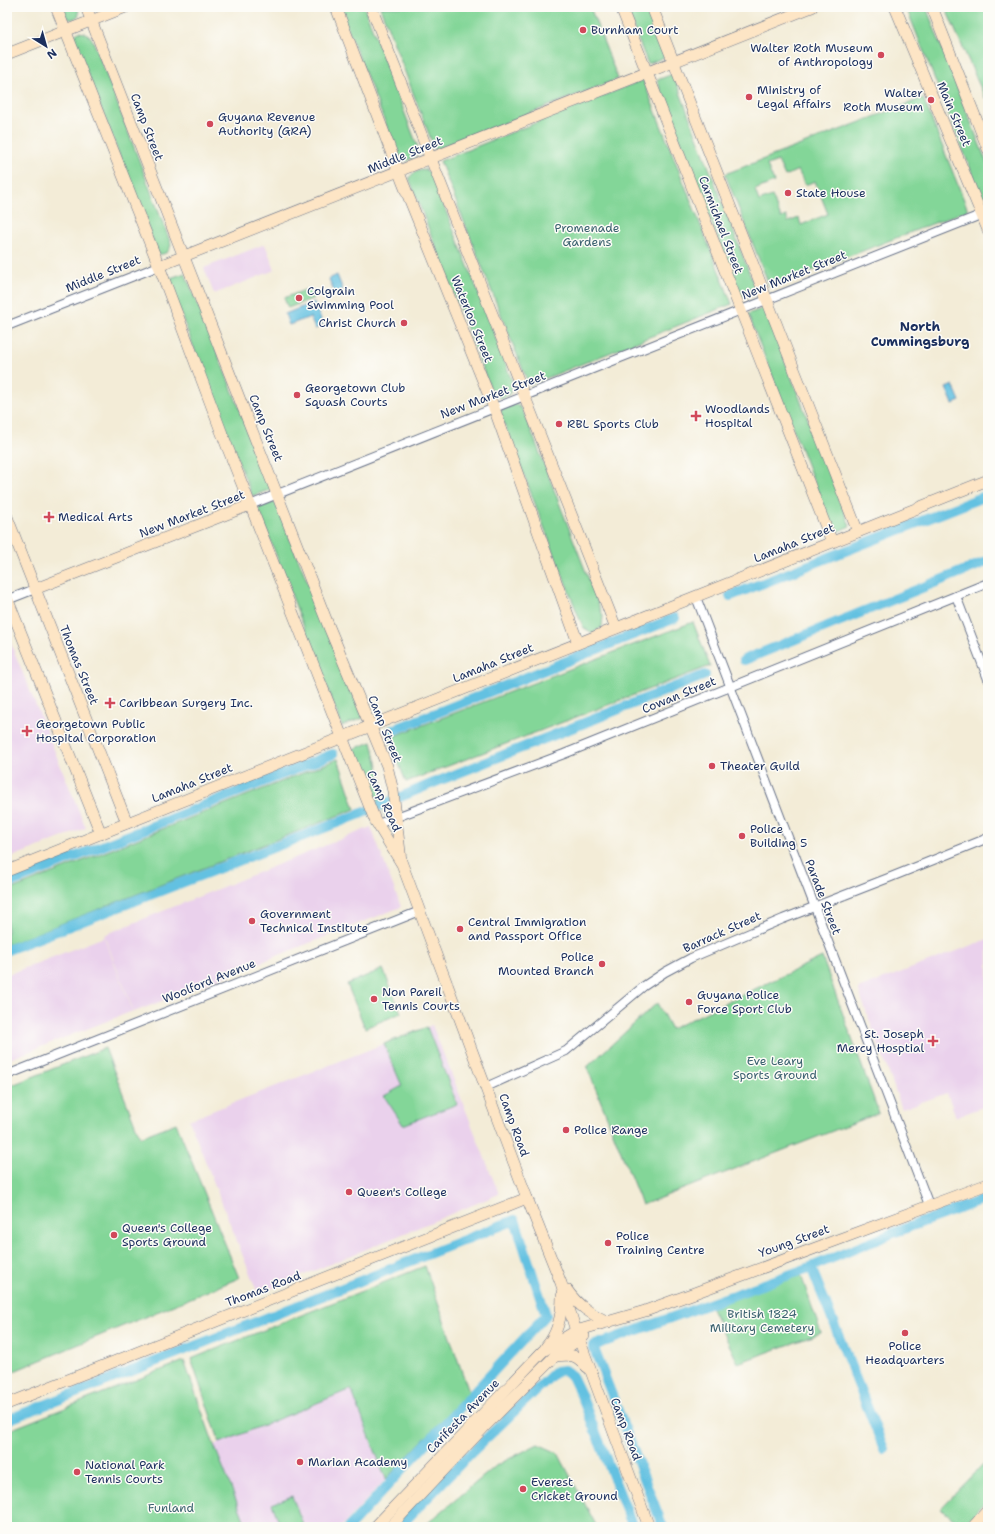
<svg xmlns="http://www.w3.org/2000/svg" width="995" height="1534" viewBox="0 0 995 1534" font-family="'Shantell Sans',sans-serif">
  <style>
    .built { fill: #ead1ec }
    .green { fill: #83d698; stroke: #4f827b; fill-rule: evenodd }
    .water { fill: #63c1e1; stroke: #3f78a0 }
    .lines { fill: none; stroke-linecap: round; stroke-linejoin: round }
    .canal { stroke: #63c1e1; stroke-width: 10 }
    .street-casing { stroke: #677188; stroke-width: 10 }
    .secondary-casing { stroke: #677188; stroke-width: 12 }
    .street { stroke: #fff; stroke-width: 8 }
    .secondary { stroke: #fde5c5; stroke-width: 11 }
    .poi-dot { fill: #d1495b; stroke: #fdfcf7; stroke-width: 1.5 }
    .labels { text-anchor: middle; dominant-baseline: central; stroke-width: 3; stroke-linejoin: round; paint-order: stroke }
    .poi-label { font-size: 12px; fill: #1b2f5e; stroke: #fdfcf7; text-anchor: start }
    .street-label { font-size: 12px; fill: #1b2f5e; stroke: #fdfcf7 }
    .park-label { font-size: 12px; fill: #3a616f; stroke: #fdfcf7 }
    .neighbourhood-label { font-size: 13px; font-weight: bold; fill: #1b2f5e; stroke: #fdfcf7 }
  </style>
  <rect width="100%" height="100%" fill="#fdfcf7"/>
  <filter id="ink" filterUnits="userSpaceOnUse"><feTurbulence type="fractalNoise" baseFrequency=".025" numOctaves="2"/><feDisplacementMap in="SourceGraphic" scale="8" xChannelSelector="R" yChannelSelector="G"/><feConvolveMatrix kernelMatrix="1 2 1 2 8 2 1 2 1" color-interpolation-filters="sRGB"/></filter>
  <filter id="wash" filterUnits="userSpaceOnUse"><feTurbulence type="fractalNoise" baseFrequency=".012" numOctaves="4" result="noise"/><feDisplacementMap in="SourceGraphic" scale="16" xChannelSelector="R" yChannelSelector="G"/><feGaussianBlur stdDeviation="0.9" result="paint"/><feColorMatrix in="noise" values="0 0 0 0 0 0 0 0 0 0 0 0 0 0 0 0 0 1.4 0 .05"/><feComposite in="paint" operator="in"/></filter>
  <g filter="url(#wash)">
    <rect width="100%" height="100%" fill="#f3ecd7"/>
    <!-- built -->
    <g class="built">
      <polygon points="265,244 275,270 214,294 204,268"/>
      <polygon points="7,634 86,828 7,859"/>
      <polygon points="371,827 401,907 134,1012 104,935"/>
      <polygon points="104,937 133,1011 7,1060 7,975"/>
      <polygon points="988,939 988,1105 956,1117 947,1093 902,1109 858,989"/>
      <polygon points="432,1025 499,1194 258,1294 189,1120"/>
      <polygon points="351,1389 386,1479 341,1527 247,1527 214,1445"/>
    </g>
    <!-- green -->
    <g class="green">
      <polygon points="60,7 78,7 79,15 74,19 68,19"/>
      <polygon points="339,7 364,7 417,145 416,156 407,161 399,157"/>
      <polygon points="380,7 590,7 618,79 435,150"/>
      <polygon points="625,7 648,7 667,56 648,64"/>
      <polygon points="906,7 926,7 988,166 988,202 986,202 982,198"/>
      <polygon points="945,7 988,7 988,97 985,98"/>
      <path d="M78 32C91 33 91 37 96 48L171 244C170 251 166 255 158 254L73 37Z"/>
      <polygon points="673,74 757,293 741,299 657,80"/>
      <polygon points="643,80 732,304 529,385 440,161"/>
      <path d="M923 98 968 210 770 287 725 174ZM778 161 785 176 798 170 805 185 815 181 828 214 801 225 799 218 788 222 786 216 781 218 772 196 759 201 755 190 774 182 767 165Z"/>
      <path d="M425 169 431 174 472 276 512 381 511 393 502 398 494 394 489 385 409 178C413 172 418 171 425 169Z"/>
      <polygon points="185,273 272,489 252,496 167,279"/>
      <polygon points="310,288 314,298 288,308 284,298"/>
      <polygon points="764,308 850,526 834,533 748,314"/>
      <polygon points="516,404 522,409 532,433 603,616 602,627 593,633 584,628 580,620 500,413 502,409"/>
      <polygon points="275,502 363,718 342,726 258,508"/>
      <polygon points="693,622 710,666 406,782 389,738"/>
      <polygon points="372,742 396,838 353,749"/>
      <polygon points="338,759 355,809 7,945 7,891"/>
      <polygon points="822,957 879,1113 642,1205 587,1067 657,1003 671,1029"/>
      <polygon points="383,969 401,1013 365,1028 347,984"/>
      <polygon points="427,1027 457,1104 403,1125 384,1096 402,1086 384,1044"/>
      <polygon points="105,1048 140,1137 176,1123 239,1278 7,1374 7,1087"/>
      <polygon points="425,1266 469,1392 386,1479 351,1389 220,1443 191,1359"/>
      <polygon points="801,1275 821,1333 738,1363 711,1307"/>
      <polygon points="184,1361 214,1445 247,1527 7,1527 7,1431"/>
      <polygon points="538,1444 558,1453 597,1527 423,1527 497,1465"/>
      <polygon points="988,1460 988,1499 964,1525 940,1509"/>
      <polygon points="292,1496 304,1527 281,1527 272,1504"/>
    </g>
    <!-- water -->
    <g class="water">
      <polygon points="337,275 343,290 335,294 329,279"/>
      <polygon points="314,302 323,325 315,329 310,317 289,325 285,314"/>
      <polygon points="953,385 960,401 953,404 946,388"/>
    </g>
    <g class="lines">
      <!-- canal -->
      <g class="canal">
        <polyline points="730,596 988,495"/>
        <polyline points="744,660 988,561"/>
        <polyline points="391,731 675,618"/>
        <polyline points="7,884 333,754"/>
        <polyline points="7,950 360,814 431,784 705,675"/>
        <polyline points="7,1420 515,1220 546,1315 349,1527"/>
        <polyline points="884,1449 811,1267 898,1231 988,1198"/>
        <polyline points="399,1527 468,1456 556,1371 564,1370 572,1376 581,1395 633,1527"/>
        <polyline points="663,1527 593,1346 811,1267"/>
      </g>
    </g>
  </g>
  <g filter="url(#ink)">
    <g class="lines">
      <!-- street casing -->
      <g class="street-casing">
        <g id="street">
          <polyline points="7,326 159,266"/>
          <polyline points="250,505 988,212"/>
          <polyline points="956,596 988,679"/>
          <polyline points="696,597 929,1205"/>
          <polyline points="7,600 35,589"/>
          <polyline points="378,824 564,754 988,583"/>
          <polyline points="7,1075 420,911"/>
          <polyline points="486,1087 566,1051 644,986 665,972 691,958 783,919 891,877 988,838"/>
        </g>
      </g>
      <!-- secondary casing -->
      <g class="secondary-casing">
        <g id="secondary">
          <polyline points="56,7 159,266 221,431 342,737 375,820 402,864 527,1198 561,1283 576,1331 649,1527"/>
          <polyline points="86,7 329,627 387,766 393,791 401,861"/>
          <polyline points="336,7 403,183 494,408 578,643"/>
          <polyline points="371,7 616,628"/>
          <polyline points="621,7 832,542"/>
          <polyline points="652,7 858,532"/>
          <polyline points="895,7 988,230"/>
          <polyline points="932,7 988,149"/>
          <polyline points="7,54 126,7"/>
          <polyline points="159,266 812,7"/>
          <polyline points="7,517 127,823"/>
          <polyline points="35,589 250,505"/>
          <polyline points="7,598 101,834"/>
          <polyline points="7,871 988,480"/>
          <path d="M567 1290C578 1306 591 1314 608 1322"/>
          <path d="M546 1347C558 1333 562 1314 562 1296"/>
          <path d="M555 1356C571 1354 576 1354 587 1367"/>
          <polyline points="7,1404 527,1198"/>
          <polyline points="375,1527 543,1351 576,1331 645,1311 689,1295 988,1184"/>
          <polyline points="390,1527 487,1424 555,1356 584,1336"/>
          <polyline points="973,1527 988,1510"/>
        </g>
      </g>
      <!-- street -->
      <use href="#street" class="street"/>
      <!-- secondary -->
      <use href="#secondary" class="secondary"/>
    </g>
  </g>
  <!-- markers -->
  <g class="poi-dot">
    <circle cx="583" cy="30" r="4"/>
    <circle cx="881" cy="55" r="4"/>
    <circle cx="749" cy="97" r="4"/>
    <circle cx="931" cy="100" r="4"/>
    <circle cx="210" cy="124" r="4"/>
    <circle cx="788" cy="193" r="4"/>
    <circle cx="299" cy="298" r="4"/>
    <circle cx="404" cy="323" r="4"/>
    <circle cx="297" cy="395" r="4"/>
    <path d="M694 410h4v4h4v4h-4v4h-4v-4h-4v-4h4z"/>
    <circle cx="559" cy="424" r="4"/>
    <path d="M47 511h4v4h4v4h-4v4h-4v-4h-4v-4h4z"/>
    <path d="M108 697h4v4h4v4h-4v4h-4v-4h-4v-4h4z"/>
    <path d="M25 725h4v4h4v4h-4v4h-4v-4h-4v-4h4z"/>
    <circle cx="712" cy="766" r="4"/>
    <circle cx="742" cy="836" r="4"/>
    <circle cx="252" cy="921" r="4"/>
    <circle cx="460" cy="929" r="4"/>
    <circle cx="602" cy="964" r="4"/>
    <circle cx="374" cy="999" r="4"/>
    <circle cx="689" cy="1002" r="4"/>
    <path d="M931 1035h4v4h4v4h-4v4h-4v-4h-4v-4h4z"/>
    <circle cx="566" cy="1130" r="4"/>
    <circle cx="349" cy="1192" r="4"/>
    <circle cx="114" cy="1235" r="4"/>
    <circle cx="608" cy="1243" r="4"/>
    <circle cx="905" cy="1333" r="4"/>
    <circle cx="300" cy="1462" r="4"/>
    <circle cx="77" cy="1472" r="4"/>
    <circle cx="523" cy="1489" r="4"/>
  </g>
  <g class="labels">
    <!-- poi labels -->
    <g class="poi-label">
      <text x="591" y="30">Burnham Court</text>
      <text x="873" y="48" text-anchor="end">Walter Roth Museum<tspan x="873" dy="14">of Anthropology</tspan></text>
      <text x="757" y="90">Ministry of<tspan x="757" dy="14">Legal Affairs</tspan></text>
      <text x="923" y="93" text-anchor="end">Walter<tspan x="923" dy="14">Roth Museum</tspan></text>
      <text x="218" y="117">Guyana Revenue<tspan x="218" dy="14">Authority (GRA)</tspan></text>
      <text x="796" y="193">State House</text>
      <text x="307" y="291">Colgrain<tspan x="307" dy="14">Swimming Pool</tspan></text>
      <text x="396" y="323" text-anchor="end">Christ Church</text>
      <text x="305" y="388">Georgetown Club<tspan x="305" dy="14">Squash Courts</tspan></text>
      <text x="705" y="409">Woodlands<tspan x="705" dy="14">Hospital</tspan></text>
      <text x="567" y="424">RBL Sports Club</text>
      <text x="58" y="517">Medical Arts</text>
      <text x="119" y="703">Caribbean Surgery Inc.</text>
      <text x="36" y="724">Georgetown Public<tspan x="36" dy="14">Hospital Corporation</tspan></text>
      <text x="720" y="766">Theater Guild</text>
      <text x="750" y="829">Police<tspan x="750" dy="14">Building 5</tspan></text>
      <text x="260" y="914">Government<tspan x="260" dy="14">Technical Institute</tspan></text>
      <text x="468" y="922">Central Immigration<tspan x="468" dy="14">and Passport Office</tspan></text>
      <text x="594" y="957" text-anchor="end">Police<tspan x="594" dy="14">Mounted Branch</tspan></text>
      <text x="382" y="992">Non Pareil<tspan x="382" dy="14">Tennis Courts</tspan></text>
      <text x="697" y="995">Guyana Police<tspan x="697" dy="14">Force Sport Club</tspan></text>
      <text x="924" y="1034" text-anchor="end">St. Joseph<tspan x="924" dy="14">Mercy Hosptial</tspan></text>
      <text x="574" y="1130">Police Range</text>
      <text x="357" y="1192">Queen's College</text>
      <text x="122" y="1228">Queen's College<tspan x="122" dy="14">Sports Ground</tspan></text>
      <text x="616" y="1236">Police<tspan x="616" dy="14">Training Centre</tspan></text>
      <text x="905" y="1346" text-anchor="middle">Police<tspan x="905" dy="14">Headquarters</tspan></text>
      <text x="308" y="1462">Marian Academy</text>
      <text x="85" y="1465">National Park<tspan x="85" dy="14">Tennis Courts</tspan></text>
      <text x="531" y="1482">Everest<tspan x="531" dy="14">Cricket Ground</tspan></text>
    </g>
    <!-- street labels -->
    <g class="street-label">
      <text transform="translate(954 114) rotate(67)">Main Street</text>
      <text transform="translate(147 127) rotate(69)">Camp Street</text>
      <text transform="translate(405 155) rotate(-22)">Middle Street</text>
      <text transform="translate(721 225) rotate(69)">Carmichael Street</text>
      <text transform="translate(103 274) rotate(-22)">Middle Street</text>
      <text transform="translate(794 275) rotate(-22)">New Market Street</text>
      <text transform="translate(472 319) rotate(68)">Waterloo Street</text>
      <text transform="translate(493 395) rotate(-21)">New Market Street</text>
      <text transform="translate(266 428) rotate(68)">Camp Street</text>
      <text transform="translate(192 514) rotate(-21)">New Market Street</text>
      <text transform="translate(794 543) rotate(-22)">Lamaha Street</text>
      <text transform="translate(493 663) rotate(-22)">Lamaha Street</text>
      <text transform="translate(79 665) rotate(68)">Thomas Street</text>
      <text transform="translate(679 695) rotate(-22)">Cowan Street</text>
      <text transform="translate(385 729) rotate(68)">Camp Street</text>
      <text transform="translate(192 783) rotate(-22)">Lamaha Street</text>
      <text transform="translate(384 801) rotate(65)">Camp Road</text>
      <text transform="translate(823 897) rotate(69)">Parade Street</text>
      <text transform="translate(722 932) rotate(-24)">Barrack Street</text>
      <text transform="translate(209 981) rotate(-22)">Woolford Avenue</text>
      <text transform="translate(514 1125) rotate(70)">Camp Road</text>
      <text transform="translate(794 1241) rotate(-20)">Young Street</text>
      <text transform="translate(263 1289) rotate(-21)">Thomas Road</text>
      <text transform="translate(463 1416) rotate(-46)">Carifesta Avenue</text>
      <text transform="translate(626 1429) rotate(69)">Camp Road</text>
    </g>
    <!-- park labels -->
    <g class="park-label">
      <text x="587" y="228">Promenade<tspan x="587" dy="14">Gardens</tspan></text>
      <text x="775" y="1061">Eve Leary<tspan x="775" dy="14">Sports Ground</tspan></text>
      <text x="762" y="1314">British 1824<tspan x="762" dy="14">Military Cemetery</tspan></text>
      <text x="171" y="1508">Funland</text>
    </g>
    <!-- neighbourhood labels -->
    <g class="neighbourhood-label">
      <text x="920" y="326">North<tspan x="920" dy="15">Cummingsburg</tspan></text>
    </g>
  </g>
  <!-- margin -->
  <rect width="995" height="1534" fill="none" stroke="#fdfcf7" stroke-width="24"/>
  <!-- north arrow -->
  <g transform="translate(46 46) rotate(143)" stroke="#fdfcf7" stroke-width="3" paint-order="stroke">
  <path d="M0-3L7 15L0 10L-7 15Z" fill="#1b2f5e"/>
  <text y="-6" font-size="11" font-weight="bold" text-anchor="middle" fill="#1b2f5e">N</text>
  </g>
</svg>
